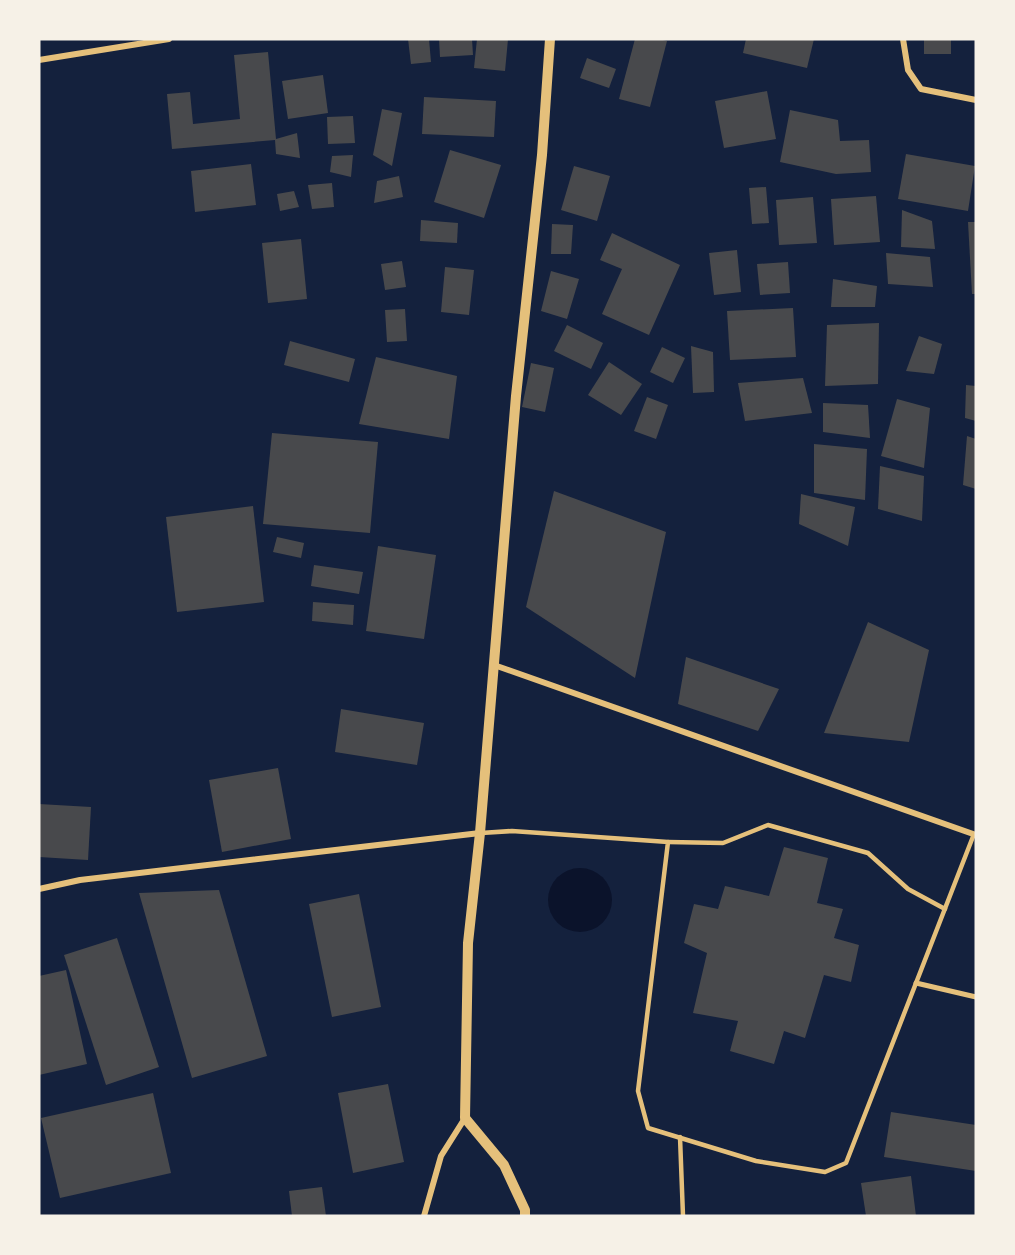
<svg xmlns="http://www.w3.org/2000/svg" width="1015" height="1255" viewBox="0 0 1015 1255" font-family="Roboto,sans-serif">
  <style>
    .water { fill: #0b132b }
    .building { fill: #48494c }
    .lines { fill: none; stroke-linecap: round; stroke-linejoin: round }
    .service { stroke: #e5c07b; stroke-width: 4.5 }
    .pedestrian { stroke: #e5c07b; stroke-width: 5 }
    .minor { stroke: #e5c07b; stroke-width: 6 }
    .tertiary { stroke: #e5c07b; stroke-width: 10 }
  </style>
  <rect width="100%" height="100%" fill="#14213d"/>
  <!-- water -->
  <circle class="water" cx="580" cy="900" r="32"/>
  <!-- building -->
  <g class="building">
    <polygon points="408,39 429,39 431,62 411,64"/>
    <polygon points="439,39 472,39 473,55 440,57"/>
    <polygon points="477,39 508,39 505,71 474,68"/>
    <polygon points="635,39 659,39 667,41 650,107 619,99"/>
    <polygon points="746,39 814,39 807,68 743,53"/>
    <rect x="924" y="39" width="27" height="15"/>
    <polygon points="268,52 276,139 297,133 300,158 276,154 275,140 172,149 167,94 190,92 193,124 240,119 234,55"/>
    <polygon points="587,58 616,69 609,88 580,78"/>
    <polygon points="323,75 328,113 288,119 282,81"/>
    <polygon points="767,91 776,139 724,148 715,101"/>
    <polygon points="424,97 496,101 494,137 422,134"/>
    <polygon points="382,109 402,113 392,166 373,155"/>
    <polygon points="790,110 838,120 840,141 869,140 871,172 836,174 780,162"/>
    <polygon points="353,116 355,143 328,144 327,117"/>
    <polygon points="450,150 501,165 484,218 434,202"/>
    <polygon points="906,154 975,166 968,211 898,199"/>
    <polygon points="353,155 351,177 330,172 332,156"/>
    <polygon points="251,164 256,205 195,212 191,171"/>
    <polygon points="574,166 610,176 597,221 561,210"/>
    <polygon points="399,176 403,197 374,203 377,181"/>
    <polygon points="332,183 334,207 312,209 308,185"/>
    <polygon points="766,187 769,223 752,224 749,188"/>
    <polygon points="294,191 299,207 280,211 277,194"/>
    <polygon points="876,196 880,242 834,245 831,199"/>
    <polygon points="813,197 817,243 779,245 776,200"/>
    <polygon points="902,210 932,221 935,249 901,247"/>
    <polygon points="421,220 458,223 457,243 420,241"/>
    <polygon points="968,222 976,222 976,294 972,294"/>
    <polygon points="552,224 573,225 571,254 551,254"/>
    <polygon points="612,233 680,265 649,335 602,314 622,269 600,260"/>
    <polygon points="301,239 307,299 268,303 262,243"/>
    <polygon points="737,250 741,292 714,295 709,253"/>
    <polygon points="886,253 930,257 933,287 888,284"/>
    <polygon points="402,261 406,287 385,290 381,264"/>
    <polygon points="788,262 790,293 760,295 757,264"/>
    <polygon points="445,267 474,270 469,315 441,312"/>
    <polygon points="551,271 579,279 567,319 541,311"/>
    <polygon points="833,279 877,286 875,307 831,307"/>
    <polygon points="793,308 796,357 730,360 727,311"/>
    <polygon points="405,309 407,341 387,342 385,310"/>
    <polygon points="879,323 878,384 825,386 827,325"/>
    <polygon points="567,325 603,343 591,369 554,351"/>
    <polygon points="919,336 942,344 934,374 906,371"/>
    <polygon points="290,341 355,359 349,382 284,365"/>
    <polygon points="691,346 713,352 714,392 693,393"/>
    <polygon points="662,347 685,358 673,383 650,372"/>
    <polygon points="376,357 457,376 449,439 359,424"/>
    <polygon points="609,362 642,384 621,415 588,395"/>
    <polygon points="531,363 554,368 545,412 522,407"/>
    <polygon points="803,378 812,413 745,421 738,383"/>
    <polygon points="966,385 976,386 976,421 965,418"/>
    <polygon points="647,397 668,405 656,439 634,431"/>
    <polygon points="897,399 930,408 924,468 881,456"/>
    <polygon points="823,403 868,405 870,438 823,432"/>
    <polygon points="272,433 378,442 370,533 263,524"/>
    <polygon points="967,436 976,439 976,489 963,485"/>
    <polygon points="814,444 867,449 865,500 814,493"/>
    <polygon points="880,466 924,476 922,521 878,509"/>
    <polygon points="554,491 666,532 635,678 526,607"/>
    <polygon points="801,494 855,507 848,546 799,524"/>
    <polygon points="253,506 264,602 177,612 166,517"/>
    <polygon points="277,537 304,543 301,558 273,552"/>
    <polygon points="378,546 436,555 424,639 366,631"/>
    <polygon points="314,565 363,572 359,594 311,586"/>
    <polygon points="313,602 354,605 353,625 312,621"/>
    <polygon points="868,622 929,650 909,742 824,733"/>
    <polygon points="686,657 779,689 758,731 678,704"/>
    <polygon points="341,709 424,723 417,765 335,752"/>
    <polygon points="278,768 291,839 222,852 209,780"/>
    <polygon points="39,804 91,807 88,860 39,857"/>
    <polygon points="784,847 828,858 817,903 843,909 834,938 859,945 851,982 824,975 805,1038 784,1031 774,1064 730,1051 738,1021 693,1013 707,953 684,943 694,904 718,909 725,886 769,896"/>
    <polygon points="219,890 267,1056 192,1078 139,893"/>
    <polygon points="359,894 381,1007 332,1017 309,904"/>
    <polygon points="117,938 159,1067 106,1085 64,955"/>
    <polygon points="66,970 87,1064 39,1075 39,976"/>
    <polygon points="388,1084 404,1162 353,1173 338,1093"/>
    <polygon points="153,1093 171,1173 60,1198 41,1118"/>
    <polygon points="891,1112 976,1125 976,1171 884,1157"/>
    <polygon points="911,1176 916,1216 866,1216 861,1183"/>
    <polygon points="322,1187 326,1216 292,1216 289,1191"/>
  </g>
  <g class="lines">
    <!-- service -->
    <g class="service">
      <polyline points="481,833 512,831 668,842 638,1091 648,1128 756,1161 825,1172 846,1163 974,834"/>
      <polyline points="668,842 723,843 768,825 868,853 908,889 945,909"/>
      <polyline points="680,1137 683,1216"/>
    </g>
    <!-- pedestrian -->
    <polyline class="pedestrian" points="916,983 976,997"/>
    <!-- minor -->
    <g class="minor">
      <polyline points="903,39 908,70 921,89 976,100"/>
      <polyline points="39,60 169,39"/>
      <polyline points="494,665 976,835"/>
      <polyline points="39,889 80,880 480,833"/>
      <polyline points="424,1216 441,1156 465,1118"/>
    </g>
    <!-- tertiary -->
    <polyline class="tertiary" points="525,1216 525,1210 504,1165 465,1118 468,943 480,833 516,396 542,155 550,39"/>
  </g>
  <!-- border -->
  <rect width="1015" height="1255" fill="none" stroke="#f6f1e7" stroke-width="81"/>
</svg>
